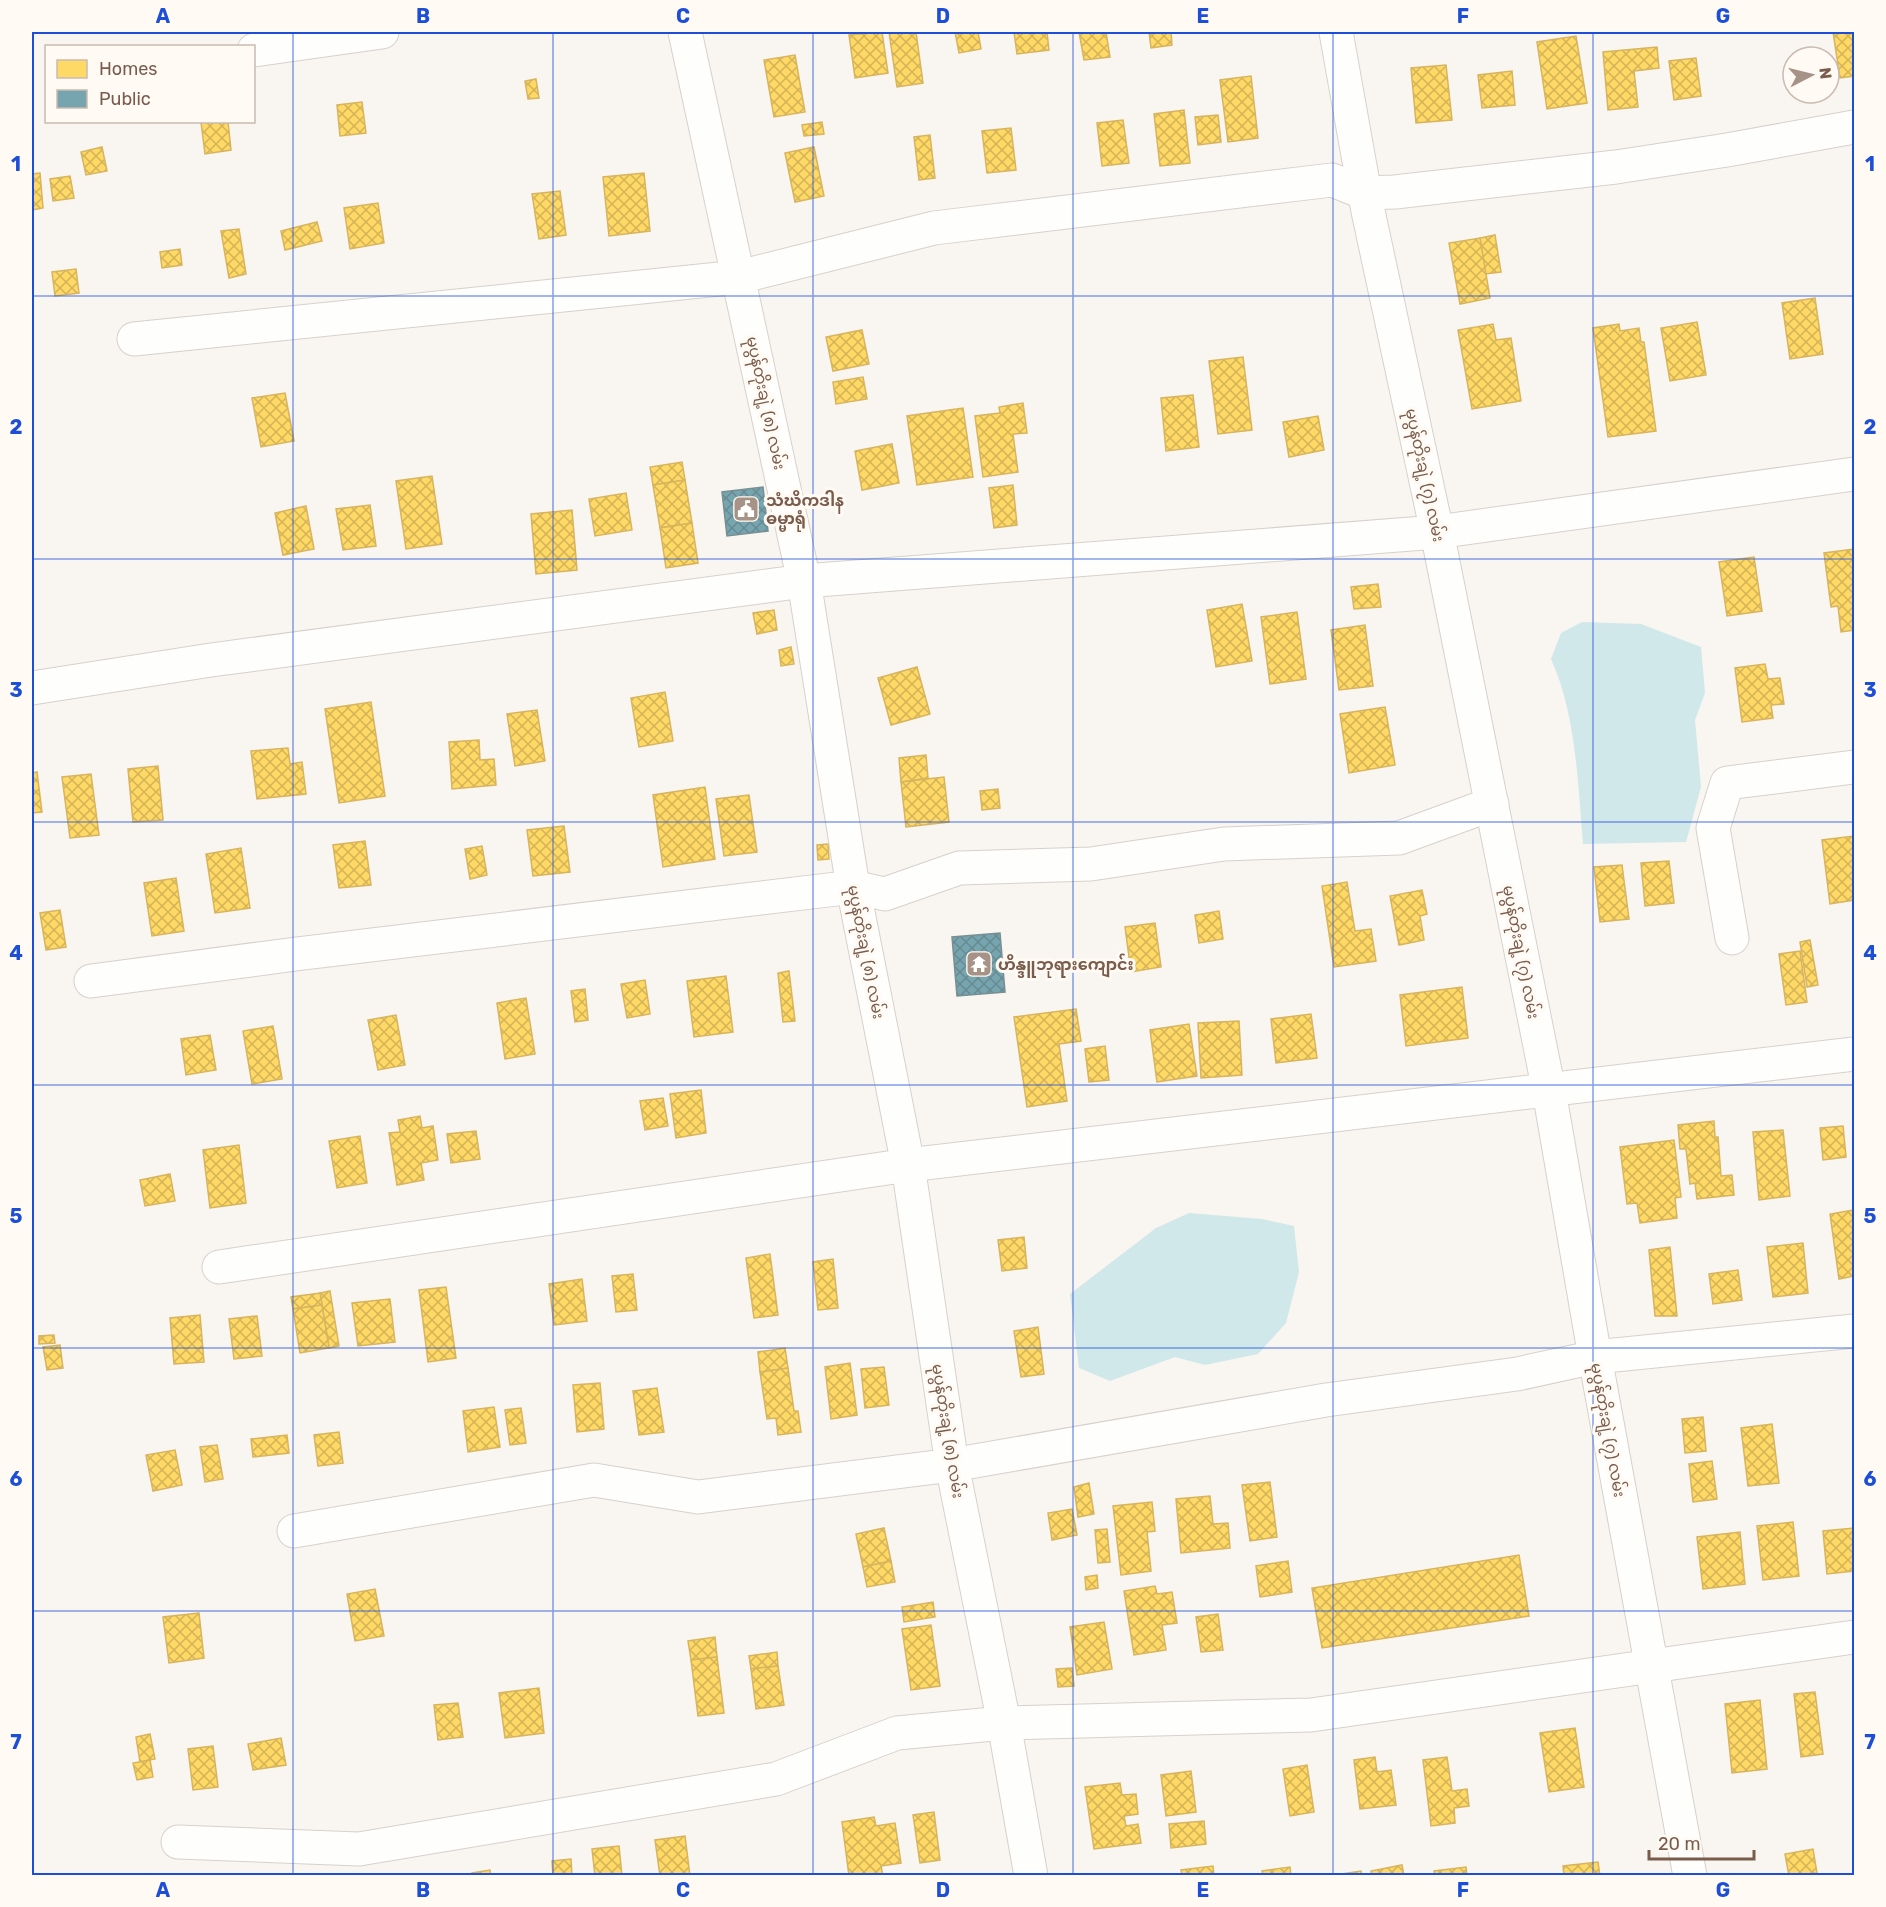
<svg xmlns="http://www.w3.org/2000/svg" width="1886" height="1907" viewBox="0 0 1886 1907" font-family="Rubik,'Noto Sans Myanmar',sans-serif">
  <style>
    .water { fill: #d0e8ea }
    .homes { fill: url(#homes-cross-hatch); stroke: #d7b45e; stroke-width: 1.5 }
    .public { fill: url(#public-cross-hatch); stroke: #778f92; stroke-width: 1.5 }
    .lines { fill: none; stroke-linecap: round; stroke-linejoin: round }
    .minor-casing { stroke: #d7d1cb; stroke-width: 35 }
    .minor { stroke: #fefefd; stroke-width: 33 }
    .grid { fill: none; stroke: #1d4ed8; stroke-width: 1.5; stroke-opacity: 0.55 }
    .labels { text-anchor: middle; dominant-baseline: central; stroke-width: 6; stroke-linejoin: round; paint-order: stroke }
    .street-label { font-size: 16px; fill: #7a5c4d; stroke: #fffaf3 }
    .poi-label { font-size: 16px; font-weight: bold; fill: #7a5c4d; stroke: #fffaf3; text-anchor: start }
    .neatline { fill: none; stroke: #1d4ed8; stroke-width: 2 }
    .grid-label { font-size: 20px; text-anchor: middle; font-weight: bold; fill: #1d4ed8 }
  </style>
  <defs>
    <pattern id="homes-cross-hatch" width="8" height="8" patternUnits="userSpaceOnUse" patternTransform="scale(1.5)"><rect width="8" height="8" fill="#ffd966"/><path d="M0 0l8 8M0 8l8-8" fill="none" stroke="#d3b356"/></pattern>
    <pattern id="public-cross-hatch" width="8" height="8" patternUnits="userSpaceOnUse" patternTransform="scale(1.5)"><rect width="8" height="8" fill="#76a5af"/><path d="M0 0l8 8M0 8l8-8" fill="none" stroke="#668a91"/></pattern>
  </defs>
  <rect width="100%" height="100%" fill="#f9f5f0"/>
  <!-- water -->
  <g class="water">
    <path d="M1582 622 1641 624 1701 647 1705 693 1695 720 1701 787 1686 842 1583 844C1578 785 1576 713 1551 659L1561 633Z"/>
    <polygon points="1189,1213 1262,1219 1294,1226 1299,1272 1286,1323 1258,1354 1205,1365 1175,1357 1110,1381 1079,1368 1070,1294 1156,1228"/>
  </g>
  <!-- homes -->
  <g class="homes">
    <polygon points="882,32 888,73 855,78 849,35"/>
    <polygon points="889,32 916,32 923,83 897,87"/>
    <polygon points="955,32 978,32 981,49 959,53"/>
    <polygon points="1014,32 1047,32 1049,50 1017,54"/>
    <polygon points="1079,32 1106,32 1110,57 1084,60"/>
    <polygon points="1149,32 1171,32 1172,45 1151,48"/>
    <polygon points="1833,32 1854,32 1854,76 1840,78"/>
    <polygon points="1576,36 1587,103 1547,109 1537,42"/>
    <polygon points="1657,47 1659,68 1634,71 1638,107 1608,110 1603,52"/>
    <polygon points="795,55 805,112 774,117 764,60"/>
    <polygon points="1696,58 1701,96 1674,100 1669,61"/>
    <polygon points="1446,65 1452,120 1416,123 1411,68"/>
    <polygon points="1512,71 1515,105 1482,108 1478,75"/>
    <polygon points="1251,76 1258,138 1228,142 1220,80"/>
    <polygon points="536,79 539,98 528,99 525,81"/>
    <polygon points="362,102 366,133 340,136 337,105"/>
    <polygon points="1184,110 1190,163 1160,166 1154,114"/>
    <polygon points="1218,115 1221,142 1198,145 1195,117"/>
    <polygon points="1123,120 1129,163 1102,166 1097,123"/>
    <polygon points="201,122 228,122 231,150 205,154"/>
    <polygon points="822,122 824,134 804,136 802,125"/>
    <polygon points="1011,128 1016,170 987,173 982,131"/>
    <polygon points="930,135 935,178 919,180 914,137"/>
    <polygon points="102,147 107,171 86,175 81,152"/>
    <polygon points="814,147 824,196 795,202 785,153"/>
    <polygon points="40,173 43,208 32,210 32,174"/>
    <polygon points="644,173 650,231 609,236 603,177"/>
    <polygon points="70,176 74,198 53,201 50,179"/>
    <polygon points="560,191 566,235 539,239 532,194"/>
    <polygon points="378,203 384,243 350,249 344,208"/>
    <polygon points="317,222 322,241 285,250 281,231"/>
    <polygon points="239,229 246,274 229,278 221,231"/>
    <polygon points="1495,235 1501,272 1485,274 1480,238"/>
    <polygon points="1480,238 1490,298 1460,304 1449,243"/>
    <polygon points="180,249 182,265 162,268 160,252"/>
    <polygon points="76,269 79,293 55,296 52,272"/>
    <polygon points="1815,298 1823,354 1790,359 1782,303"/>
    <polygon points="1697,322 1706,375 1670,381 1661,328"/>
    <polygon points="1493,324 1496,340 1511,338 1521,401 1472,409 1458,330"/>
    <polygon points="1619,324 1620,331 1639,328 1641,342 1644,342 1656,431 1608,437 1593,328"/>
    <polygon points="862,330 869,364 833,371 826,337"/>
    <polygon points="1243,357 1252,430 1218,434 1209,361"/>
    <polygon points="863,377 867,399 836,404 833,382"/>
    <polygon points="285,393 294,441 261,447 252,398"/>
    <polygon points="1193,395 1199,447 1166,451 1161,398"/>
    <polygon points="1023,403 1027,433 1013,434 1018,472 983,477 975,416 1000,413 999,407"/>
    <polygon points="963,408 973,477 917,485 907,416"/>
    <polygon points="1318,416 1324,450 1289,457 1283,422"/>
    <polygon points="892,444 899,483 862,490 855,451"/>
    <polygon points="682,462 685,480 653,485 650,467"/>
    <polygon points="432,476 442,544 406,549 396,481"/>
    <polygon points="685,480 692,523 660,528 653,485"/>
    <polygon points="1013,485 1017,525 994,528 989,488"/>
    <polygon points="626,493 632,530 595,536 589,499"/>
    <polygon points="370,505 376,546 343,550 336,509"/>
    <polygon points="306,506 314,549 283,555 275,513"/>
    <polygon points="572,510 577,570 536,574 531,514"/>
    <polygon points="692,523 698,563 666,568 660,528"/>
    <polygon points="1854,549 1854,630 1841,632 1838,606 1831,607 1824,553"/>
    <polygon points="1754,557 1762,611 1727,616 1719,562"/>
    <polygon points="1378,584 1381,607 1354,609 1351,587"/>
    <polygon points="1242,604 1252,661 1216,667 1207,610"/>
    <polygon points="774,610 777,630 757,634 753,613"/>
    <polygon points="1297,612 1306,679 1270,684 1261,617"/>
    <polygon points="1365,625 1373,686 1339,690 1331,630"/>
    <polygon points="791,647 794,664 781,666 779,650"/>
    <polygon points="1765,664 1768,679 1780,678 1784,704 1771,705 1773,718 1742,722 1735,668"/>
    <polygon points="917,667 930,714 891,725 878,678"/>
    <polygon points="665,692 673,741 639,747 631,698"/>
    <polygon points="371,702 385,796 339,803 325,709"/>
    <polygon points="1385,707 1395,765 1349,773 1340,714"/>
    <polygon points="537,710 545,761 515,766 507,714"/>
    <polygon points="479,740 480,760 494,759 496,785 452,789 449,742"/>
    <polygon points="288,748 290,764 302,762 306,794 257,799 251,751"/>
    <polygon points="926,755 928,778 901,782 899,758"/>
    <polygon points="158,766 163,820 133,822 128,769"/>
    <polygon points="37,772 42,812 32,813 32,773"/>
    <polygon points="91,774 99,835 70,838 62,777"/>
    <polygon points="944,777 949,822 906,827 901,782"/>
    <polygon points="705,787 715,859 663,867 653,795"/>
    <polygon points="998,789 1000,808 982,810 980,791"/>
    <polygon points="749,795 757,852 724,856 716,799"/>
    <polygon points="564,826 570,872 533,876 527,830"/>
    <polygon points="1854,836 1854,900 1830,904 1822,840"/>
    <polygon points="365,841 371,885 339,888 333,845"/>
    <polygon points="828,844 829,859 818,860 817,845"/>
    <polygon points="482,846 487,875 470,879 465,849"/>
    <polygon points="241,848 250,908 215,913 206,854"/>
    <polygon points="1669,861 1674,903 1645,906 1641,863"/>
    <polygon points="1622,865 1629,919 1600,922 1594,867"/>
    <polygon points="176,878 184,931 152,936 144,883"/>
    <polygon points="1347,882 1355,931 1371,929 1376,961 1334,967 1322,886"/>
    <polygon points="1422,890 1427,914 1420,916 1424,940 1399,945 1390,896"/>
    <polygon points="60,910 66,947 46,950 40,913"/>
    <polygon points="1219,911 1223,939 1199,943 1195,915"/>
    <polygon points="1155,923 1161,967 1131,972 1125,927"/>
    <polygon points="1810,940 1818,985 1807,987 1800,942"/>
    <polygon points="1800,951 1807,1002 1786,1005 1779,954"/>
    <polygon points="789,971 795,1021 783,1022 778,973"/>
    <polygon points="726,976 733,1032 694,1037 687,981"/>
    <polygon points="645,980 650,1014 627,1018 621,984"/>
    <polygon points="1462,987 1468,1038 1406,1046 1400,995"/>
    <polygon points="585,989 588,1020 575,1022 571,991"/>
    <polygon points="526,998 535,1054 505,1059 497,1003"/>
    <polygon points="1076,1009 1081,1041 1059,1044 1067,1101 1027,1107 1014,1017"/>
    <polygon points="1311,1014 1317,1058 1276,1063 1271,1019"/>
    <polygon points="396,1015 405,1065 378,1070 368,1020"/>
    <polygon points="1239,1021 1242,1075 1201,1078 1198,1023"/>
    <polygon points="1189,1024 1197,1076 1157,1082 1150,1030"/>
    <polygon points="273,1026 282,1079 252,1084 243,1031"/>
    <polygon points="210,1035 216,1070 186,1075 181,1039"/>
    <polygon points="1105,1046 1109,1080 1089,1082 1085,1049"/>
    <polygon points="701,1090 706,1133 676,1138 670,1094"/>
    <polygon points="663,1098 668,1126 645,1130 640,1101"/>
    <polygon points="420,1116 422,1128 433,1126 438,1160 421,1163 424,1180 397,1185 389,1133 400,1132 398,1120"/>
    <polygon points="1714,1121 1715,1137 1718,1137 1721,1176 1732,1175 1734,1195 1697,1199 1695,1183 1690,1184 1686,1149 1680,1149 1678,1125"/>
    <polygon points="1843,1126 1846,1157 1823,1160 1820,1128"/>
    <polygon points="1783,1130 1790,1196 1759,1200 1753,1132"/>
    <polygon points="476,1131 480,1159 451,1163 447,1134"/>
    <polygon points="360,1136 367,1183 337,1188 329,1141"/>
    <polygon points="1674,1140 1681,1197 1675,1198 1677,1218 1640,1223 1637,1203 1627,1204 1620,1147"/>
    <polygon points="239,1145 246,1203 210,1208 203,1150"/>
    <polygon points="170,1174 175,1201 145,1206 140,1180"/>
    <polygon points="1854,1210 1854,1276 1839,1279 1830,1214"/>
    <polygon points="1024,1237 1027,1268 1002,1271 998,1240"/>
    <polygon points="1803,1243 1808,1293 1773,1297 1767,1247"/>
    <polygon points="1670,1247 1677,1316 1655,1316 1649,1250"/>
    <polygon points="770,1254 778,1315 754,1318 746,1258"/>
    <polygon points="833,1259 838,1308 818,1310 813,1262"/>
    <polygon points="1738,1270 1742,1300 1713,1304 1709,1274"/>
    <polygon points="633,1274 637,1310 616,1312 612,1276"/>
    <polygon points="582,1279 587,1321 554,1325 549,1284"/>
    <polygon points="446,1287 456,1358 428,1362 419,1290"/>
    <polygon points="330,1291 339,1346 329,1348 320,1293"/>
    <polygon points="320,1293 322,1305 293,1309 291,1297"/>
    <polygon points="390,1299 395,1342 358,1346 352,1303"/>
    <polygon points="322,1305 329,1348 300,1353 293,1309"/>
    <polygon points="200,1315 204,1362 174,1364 170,1318"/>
    <polygon points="257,1316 262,1356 234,1359 229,1319"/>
    <polygon points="1038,1327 1044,1374 1021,1377 1014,1331"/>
    <polygon points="54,1335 55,1343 39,1344 39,1336"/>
    <polygon points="60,1345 63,1368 47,1370 43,1347"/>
    <polygon points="785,1348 788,1368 760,1372 758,1352"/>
    <polygon points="850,1363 857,1415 831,1419 825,1367"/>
    <polygon points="884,1367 889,1405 865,1408 861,1369"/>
    <polygon points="788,1368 794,1411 798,1411 801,1432 778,1435 776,1418 767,1419 760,1372"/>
    <polygon points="600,1383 604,1429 577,1432 573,1385"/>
    <polygon points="657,1388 664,1432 639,1435 633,1391"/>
    <polygon points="494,1407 500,1447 468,1452 463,1411"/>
    <polygon points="521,1408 526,1443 510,1445 505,1410"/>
    <polygon points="1703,1417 1706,1451 1685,1453 1682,1419"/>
    <polygon points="1772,1424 1779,1483 1748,1486 1741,1428"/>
    <polygon points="339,1432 343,1463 318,1466 314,1435"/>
    <polygon points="287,1435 289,1453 253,1457 251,1439"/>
    <polygon points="217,1445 223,1479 205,1482 200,1447"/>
    <polygon points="175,1450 182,1485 153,1491 146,1455"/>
    <polygon points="1712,1461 1717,1499 1693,1502 1689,1464"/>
    <polygon points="1270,1482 1277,1537 1250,1541 1242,1485"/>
    <polygon points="1089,1483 1094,1514 1078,1517 1074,1487"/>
    <polygon points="1210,1496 1213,1524 1228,1523 1230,1548 1181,1553 1176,1499"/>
    <polygon points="1152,1502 1155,1531 1147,1532 1151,1571 1121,1575 1113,1506"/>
    <polygon points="1072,1509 1077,1535 1052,1540 1048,1513"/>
    <polygon points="1793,1522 1799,1576 1763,1580 1757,1526"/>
    <polygon points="884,1528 891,1561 863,1567 856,1534"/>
    <polygon points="1854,1528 1854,1571 1827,1574 1823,1531"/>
    <polygon points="1107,1529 1110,1562 1098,1563 1095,1530"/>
    <polygon points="1740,1532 1745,1584 1703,1589 1697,1537"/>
    <polygon points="1519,1555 1529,1616 1322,1648 1312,1588"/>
    <polygon points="891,1561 895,1582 867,1587 863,1567"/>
    <polygon points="1288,1561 1292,1592 1260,1597 1256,1566"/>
    <polygon points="1097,1575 1098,1588 1086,1590 1085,1577"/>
    <polygon points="1155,1586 1157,1594 1172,1592 1177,1623 1162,1625 1166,1650 1134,1655 1124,1591"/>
    <polygon points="375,1589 384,1636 355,1641 347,1594"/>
    <polygon points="933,1602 935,1617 904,1622 902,1607"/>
    <polygon points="199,1613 204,1658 169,1663 163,1617"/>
    <polygon points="1218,1614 1223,1650 1201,1652 1196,1617"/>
    <polygon points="1104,1622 1112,1669 1077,1675 1070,1627"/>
    <polygon points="931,1625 940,1686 911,1690 902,1629"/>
    <polygon points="715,1637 717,1657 691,1660 688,1641"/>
    <polygon points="777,1652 778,1666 751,1669 749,1656"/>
    <polygon points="717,1657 724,1713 698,1716 691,1660"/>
    <polygon points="778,1666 784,1705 756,1709 751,1669"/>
    <polygon points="1072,1668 1074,1686 1058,1687 1056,1669"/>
    <polygon points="539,1688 544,1733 505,1738 499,1693"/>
    <polygon points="1815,1692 1823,1754 1801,1757 1794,1694"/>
    <polygon points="1760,1700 1767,1769 1732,1773 1725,1704"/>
    <polygon points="458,1703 463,1737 438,1740 434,1705"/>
    <polygon points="1575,1728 1584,1787 1549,1792 1540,1733"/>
    <polygon points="150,1734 155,1759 140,1762 136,1737"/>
    <polygon points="281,1738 286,1765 253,1770 248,1744"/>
    <polygon points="213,1746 218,1787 193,1790 188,1749"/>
    <polygon points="1375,1757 1377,1772 1391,1770 1396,1805 1360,1809 1354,1760"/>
    <polygon points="1447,1757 1452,1791 1467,1789 1469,1806 1454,1808 1455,1823 1431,1826 1423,1760"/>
    <polygon points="150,1760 153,1777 137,1780 133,1763"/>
    <polygon points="1307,1765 1314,1812 1290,1816 1283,1769"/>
    <polygon points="1191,1771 1196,1812 1166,1816 1161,1775"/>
    <polygon points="1120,1783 1122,1795 1136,1794 1138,1814 1124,1816 1126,1826 1138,1824 1141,1843 1094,1849 1085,1787"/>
    <polygon points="934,1812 940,1860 920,1863 913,1815"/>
    <polygon points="874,1817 876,1826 895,1823 901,1863 881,1866 883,1876 849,1876 842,1822"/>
    <polygon points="1204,1821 1206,1844 1171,1848 1169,1824"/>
    <polygon points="685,1836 690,1876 660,1876 655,1840"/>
    <polygon points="619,1846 622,1876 595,1876 592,1849"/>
    <polygon points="1813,1849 1817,1873 1789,1876 1785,1854"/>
    <polygon points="571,1859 572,1876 553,1876 552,1861"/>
    <polygon points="1598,1862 1600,1876 1564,1876 1563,1866"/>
    <polygon points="1402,1865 1404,1876 1372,1876 1371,1871"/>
    <polygon points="1213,1866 1214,1876 1182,1876 1181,1870"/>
    <polygon points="1290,1867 1291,1876 1263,1876 1262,1871"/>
    <polygon points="1466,1867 1467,1876 1435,1876 1434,1871"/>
    <polygon points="490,1870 491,1876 472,1876 472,1873"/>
    <polygon points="1361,1871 1362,1876 1335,1876 1335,1875"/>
  </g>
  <!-- public -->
  <g class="public">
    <polygon points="763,487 768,531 727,536 722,492"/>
    <polygon points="1000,933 1005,992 957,996 952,937"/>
  </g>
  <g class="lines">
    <!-- minor casing -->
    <g class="minor-casing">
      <g id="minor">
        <polyline points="685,32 804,581 853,887 908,1165 952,1465 1004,1723 1031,1876"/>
        <polyline points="1336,32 1368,211 1437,532 1549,1091 1595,1357 1690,1876"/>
        <polyline points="254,50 382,32"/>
        <polyline points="134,339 739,277 934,228 1332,180 1365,193 1395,192 1616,167 1727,150 1854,127"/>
        <polyline points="32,688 211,660 804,581 1437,532 1854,474"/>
        <polyline points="1732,938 1713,828 1727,783 1854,767"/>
        <polyline points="91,981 296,954 853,887 885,894 959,868 1091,864 1224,844 1399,838 1492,804"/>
        <polyline points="219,1267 908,1165 1854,1054"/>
        <polyline points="294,1531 594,1480 698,1497 952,1465 1326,1400 1517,1374 1595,1357 1854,1331"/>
        <polyline points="178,1842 359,1849 776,1779 897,1733 1004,1723 1311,1715 1854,1637"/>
      </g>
    </g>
    <!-- minor -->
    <use href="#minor" class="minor"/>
  </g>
  <!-- grid -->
  <path class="grid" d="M293 32V1876M553 32V1876M813 32V1876M1073 32V1876M1333 32V1876M1593 32V1876M32 296H1854M32 559H1854M32 822H1854M32 1085H1854M32 1348H1854M32 1611H1854"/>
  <!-- icons -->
  <defs>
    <g id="civic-square" transform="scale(1.35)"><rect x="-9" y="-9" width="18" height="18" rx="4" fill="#a69286" stroke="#fffaf3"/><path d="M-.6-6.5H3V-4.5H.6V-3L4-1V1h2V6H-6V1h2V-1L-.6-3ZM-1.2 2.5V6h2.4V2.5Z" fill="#fff"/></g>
    <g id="temple-square" transform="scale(1.35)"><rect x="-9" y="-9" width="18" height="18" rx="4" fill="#a69286" stroke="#fffaf3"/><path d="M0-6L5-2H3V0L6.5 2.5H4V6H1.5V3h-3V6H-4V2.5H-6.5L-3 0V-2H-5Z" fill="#fff"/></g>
  </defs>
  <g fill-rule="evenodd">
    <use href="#civic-square" x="746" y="509"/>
    <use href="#temple-square" x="979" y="964"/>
  </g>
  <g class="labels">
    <!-- street labels -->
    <g class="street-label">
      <text transform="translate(766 403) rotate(78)">မုပွန်တိုးချဲ့ (၈) လမ်း</text>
      <text transform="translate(1425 475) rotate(78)">မုပွန်တိုးချဲ့ (၇) လမ်း</text>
      <text transform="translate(866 952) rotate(79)">မုပွန်တိုးချဲ့ (၈) လမ်း</text>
      <text transform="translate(1521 952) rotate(79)">မုပွန်တိုးချဲ့ (၇) လမ်း</text>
      <text transform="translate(1608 1430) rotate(80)">မုပွန်တိုးချဲ့ (၇) လမ်း</text>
      <text transform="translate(948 1431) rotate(81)">မုပွန်တိုးချဲ့ (၈) လမ်း</text>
    </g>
    <!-- poi labels -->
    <g class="poi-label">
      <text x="766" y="500">သံဃိကဒါန<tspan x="766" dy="18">ဓမ္မာရုံ</tspan></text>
      <text x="998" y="964">ဟိန္ဒူဘုရားကျောင်း</text>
    </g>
  </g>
  <!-- border -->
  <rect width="1886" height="1907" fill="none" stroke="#fffaf3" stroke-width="66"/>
  <!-- legend -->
  <rect x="45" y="45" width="210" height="78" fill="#fffaf3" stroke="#cabbb1" stroke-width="1.5"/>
  <rect x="57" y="60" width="30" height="18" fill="#ffd966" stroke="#cabbb1" stroke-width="1.5"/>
  <text x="99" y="75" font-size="18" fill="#7a5c4d">Homes</text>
  <rect x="57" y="90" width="30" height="18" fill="#76a5af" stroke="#cabbb1" stroke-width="1.5"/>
  <text x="99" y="105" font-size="18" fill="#7a5c4d">Public</text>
  <!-- north arrow -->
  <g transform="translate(1811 75) rotate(83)"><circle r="28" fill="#fffaf3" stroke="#cabbb1" stroke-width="1.5"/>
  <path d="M0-4.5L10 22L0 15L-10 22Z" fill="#a69286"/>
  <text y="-9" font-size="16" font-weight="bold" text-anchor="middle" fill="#7a5c4d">N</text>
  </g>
  <!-- scale -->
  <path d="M1649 1850v9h105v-9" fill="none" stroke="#7a5c4d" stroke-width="3"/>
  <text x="1658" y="1850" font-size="18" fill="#7a5c4d" stroke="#fffaf3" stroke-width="4.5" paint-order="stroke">20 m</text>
  <rect x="33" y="33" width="1820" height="1841" class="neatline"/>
  <g class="grid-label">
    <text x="163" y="23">A</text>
    <text x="423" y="23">B</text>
    <text x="683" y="23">C</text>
    <text x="943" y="23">D</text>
    <text x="1203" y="23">E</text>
    <text x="1463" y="23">F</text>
    <text x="1723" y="23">G</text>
    <text x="16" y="171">1</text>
    <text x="1870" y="171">1</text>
    <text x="16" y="434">2</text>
    <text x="1870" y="434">2</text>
    <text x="16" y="697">3</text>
    <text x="1870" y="697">3</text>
    <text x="16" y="960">4</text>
    <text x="1870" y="960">4</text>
    <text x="16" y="1223">5</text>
    <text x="1870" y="1223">5</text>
    <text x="16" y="1486">6</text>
    <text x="1870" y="1486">6</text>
    <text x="16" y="1749">7</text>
    <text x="1870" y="1749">7</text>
    <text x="163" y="1897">A</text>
    <text x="423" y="1897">B</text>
    <text x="683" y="1897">C</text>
    <text x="943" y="1897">D</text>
    <text x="1203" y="1897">E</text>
    <text x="1463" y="1897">F</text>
    <text x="1723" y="1897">G</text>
  </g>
</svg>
